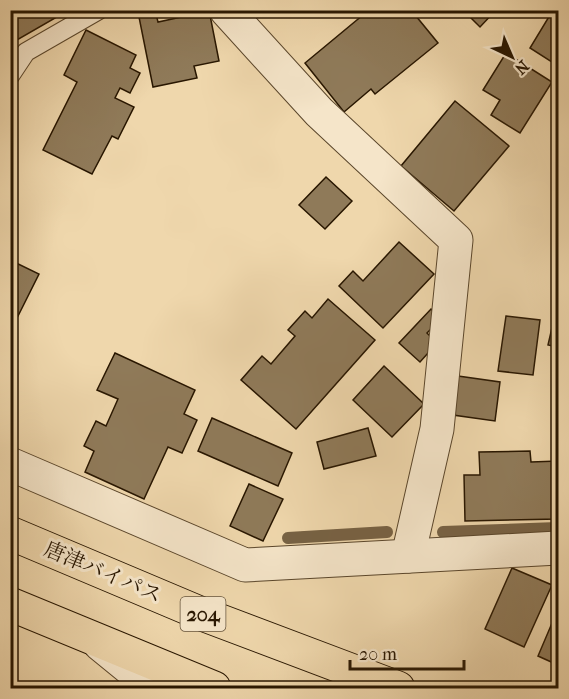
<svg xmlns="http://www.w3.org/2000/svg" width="569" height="699" viewBox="0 0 569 699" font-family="'IM FELL French Canon','Noto Serif JP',serif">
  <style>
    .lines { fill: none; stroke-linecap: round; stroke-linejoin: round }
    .stream { stroke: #776244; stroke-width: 12 }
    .building { fill: #8f7a59; stroke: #281600; stroke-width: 1.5 }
    .lane-casing { stroke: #5a462b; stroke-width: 20 }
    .street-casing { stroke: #5a462b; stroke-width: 35 }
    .highway-casing { stroke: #281600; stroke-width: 35 }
    .lane { stroke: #f5e5c9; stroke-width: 18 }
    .street { stroke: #f5e5c9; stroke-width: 33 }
    .highway { stroke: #efd7ac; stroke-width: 33 }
    .labels { text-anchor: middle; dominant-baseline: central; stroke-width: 6; stroke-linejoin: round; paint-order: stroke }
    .shield { fill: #f5e5c9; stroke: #66543c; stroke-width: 1.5 }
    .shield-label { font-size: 20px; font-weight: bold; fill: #281600 }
    .street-label { font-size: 21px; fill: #281600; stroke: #f5e5c9 }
  </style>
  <rect width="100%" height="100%" fill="#efd7ac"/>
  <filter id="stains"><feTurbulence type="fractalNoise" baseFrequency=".00333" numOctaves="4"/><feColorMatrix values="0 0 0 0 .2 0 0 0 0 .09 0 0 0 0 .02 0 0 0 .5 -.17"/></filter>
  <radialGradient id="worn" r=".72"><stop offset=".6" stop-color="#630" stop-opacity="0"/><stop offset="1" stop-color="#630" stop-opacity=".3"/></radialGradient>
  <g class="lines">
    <!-- stream -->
    <g class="stream">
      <polyline points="443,532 558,528"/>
      <polyline points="288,538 387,532"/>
    </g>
  </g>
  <!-- building -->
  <g class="building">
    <polygon points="10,10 69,10 10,44"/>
    <polygon points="190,10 209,10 219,61 194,66 197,78 153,87 139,17 156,14 158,22 191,15"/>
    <polygon points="369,10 398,10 401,14 411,10 438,43 375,94 371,89 344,112 305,63"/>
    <polygon points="463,10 496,10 480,27"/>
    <polygon points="553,10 558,10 558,66 530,48"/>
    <polygon points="86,30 136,55 130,68 140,73 130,93 120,88 115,98 134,107 118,139 112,136 92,174 43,150 77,82 64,75"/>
    <polygon points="506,53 552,82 520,133 491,115 500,100 483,90"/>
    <polygon points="455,101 509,146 454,211 401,166"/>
    <polygon points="326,177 352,201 325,229 299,205"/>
    <polygon points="399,242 434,274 383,328 339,286 353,271 363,281"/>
    <polygon points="10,260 39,274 12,328 10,327"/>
    <polygon points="328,299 375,340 296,429 241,380 262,356 271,364 295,336 288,330 305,311 312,318"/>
    <polygon points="431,309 441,319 427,333 437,343 420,362 399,343"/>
    <polygon points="506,316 540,320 533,375 498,371"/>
    <polygon points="554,319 558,320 558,347 548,345"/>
    <polygon points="115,353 195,390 184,414 197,420 182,453 168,447 144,499 85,472 94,451 84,446 96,421 106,426 118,399 97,390"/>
    <polygon points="384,366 424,404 392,437 353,400"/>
    <polygon points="458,376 500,382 495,421 453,415"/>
    <polygon points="212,418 292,453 278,486 198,451"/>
    <polygon points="368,428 376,456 324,469 317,442"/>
    <polygon points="530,451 531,462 558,461 558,519 465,521 464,475 480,475 479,452"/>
    <polygon points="249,484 283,499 263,541 230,526"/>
    <polygon points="512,568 552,585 524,647 485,629"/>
    <polygon points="558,609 558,665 538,656"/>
  </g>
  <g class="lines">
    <!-- lane casing -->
    <g class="lane-casing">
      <polyline id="lane" points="10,76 26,52 99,10"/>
    </g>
    <!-- street casing -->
    <g class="street-casing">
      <g id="street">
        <polyline points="226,10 319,112 456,240 437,429 408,556"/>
        <polyline points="10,464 245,565 558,548"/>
        <polyline points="100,644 154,688"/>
      </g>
    </g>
    <!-- highway casing -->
    <g class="highway-casing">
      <g id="highway">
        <polyline points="10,533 202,614 398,688"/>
        <polyline points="10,604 214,688"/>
      </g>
    </g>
    <!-- lane -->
    <use href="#lane" class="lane"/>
    <!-- street -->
    <use href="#street" class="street"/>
    <!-- highway -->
    <use href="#highway" class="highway"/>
  </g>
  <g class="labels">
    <!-- shield labels -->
    <rect class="shield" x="180.5" y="597" width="45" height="34" rx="4.5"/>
    <g class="shield-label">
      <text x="203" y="614">204</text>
    </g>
    <!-- street labels -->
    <g class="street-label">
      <text transform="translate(103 572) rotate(23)">唐津バイパス</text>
    </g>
  </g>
  <!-- margin -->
  <rect width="569" height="699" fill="none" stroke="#efd7ac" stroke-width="36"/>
  <rect x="12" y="12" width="545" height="675" fill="none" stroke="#281600" stroke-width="3"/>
  <rect x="18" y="18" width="533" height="663" fill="none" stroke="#281600" stroke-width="1.5"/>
  <!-- north arrow -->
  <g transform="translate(512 57) rotate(136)" stroke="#f5e5c9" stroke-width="4.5" paint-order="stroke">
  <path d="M0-4.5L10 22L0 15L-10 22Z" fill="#281600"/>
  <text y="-9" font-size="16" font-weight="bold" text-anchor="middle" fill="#281600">N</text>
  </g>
  <!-- scale -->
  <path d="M350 660v9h114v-9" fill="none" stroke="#281600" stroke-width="3"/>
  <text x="359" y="660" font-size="18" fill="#281600" stroke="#f5e5c9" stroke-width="4.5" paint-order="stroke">20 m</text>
  <rect width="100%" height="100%" filter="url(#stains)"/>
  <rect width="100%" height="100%" fill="url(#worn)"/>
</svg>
